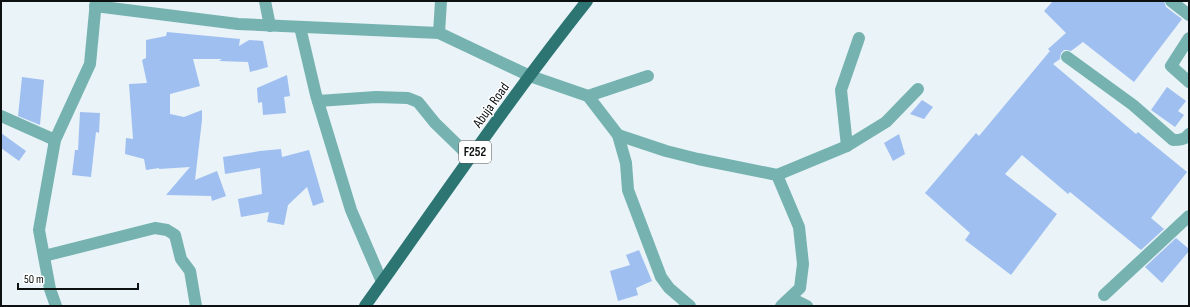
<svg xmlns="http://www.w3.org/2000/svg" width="1190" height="307" viewBox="0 0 1190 307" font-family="'Sofia Sans Condensed',sans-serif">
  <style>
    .building { fill: #9fbff1 }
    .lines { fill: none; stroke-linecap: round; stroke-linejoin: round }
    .minor { stroke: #76b3b0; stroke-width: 12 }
    .major { stroke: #2c7572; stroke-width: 12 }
    .labels { text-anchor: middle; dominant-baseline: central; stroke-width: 3; stroke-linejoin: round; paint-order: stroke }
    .shield { fill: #fff; stroke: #565859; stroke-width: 1 }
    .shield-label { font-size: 13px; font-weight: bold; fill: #0d1112 }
    .street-label { font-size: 14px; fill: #0d1112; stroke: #fff }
  </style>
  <rect width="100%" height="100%" fill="#e9f3f8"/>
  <!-- building -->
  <g class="building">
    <polygon points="1053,1 1164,1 1166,7 1182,19 1134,82 1083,42 1071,51 1067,50 1064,50 1061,53 1060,59 1053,64 1136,134 1138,132 1187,172 1151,218 1164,229 1141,250 1070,192 1068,194 1022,155 1005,174 1057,214 1011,275 965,240 970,233 925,193 976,133 979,136 1050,51 1048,49 1066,33 1044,11"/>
    <polygon points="167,32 240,39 239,46 249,40 263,41 268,67 250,72 248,62 219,61 222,59 193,59 200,86 170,94 170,114 184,117 202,110 202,120 195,180 217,171 226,196 212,201 211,196 166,195 190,167 159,169 159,168 146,170 144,159 125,154 126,138 133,139 129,84 147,83 142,60 146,58 146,40 166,36"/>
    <polygon points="287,75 290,96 284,97 286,113 263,115 262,102 258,103 257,88"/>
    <polygon points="22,77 44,80 40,125 18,116"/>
    <polygon points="1167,87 1186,101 1178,111 1184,115 1175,127 1151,110"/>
    <polygon points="922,100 933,107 924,119 910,114"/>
    <polygon points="80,112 100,113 99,133 96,132 91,177 72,175 75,150 78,150"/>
    <polygon points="1,133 26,151 19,161 1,148"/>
    <polygon points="899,134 905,154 893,161 884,143"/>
    <polygon points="281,149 282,157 309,150 324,202 313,206 307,187 288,205 284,225 267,222 269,212 241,217 238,199 262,194 260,168 225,174 223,157 260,151"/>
    <polygon points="1176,238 1189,249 1189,251 1162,283 1145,267"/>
    <polygon points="639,250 652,281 636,288 638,295 618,301 610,271 630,265 626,255"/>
  </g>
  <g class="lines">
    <!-- minor -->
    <g class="minor">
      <polyline points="265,1 270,26"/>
      <polyline points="1171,1 1189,15"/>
      <polyline points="95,6 238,24 439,33 530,76 588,96 618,135 626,163 628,190 661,277 669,288 690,306"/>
      <polyline points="300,27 316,95 351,210 382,282"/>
      <polyline points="439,33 441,1"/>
      <polyline points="1189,38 1171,66 1189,82"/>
      <path d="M1067 57 1133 105 1173 140C1179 140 1185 140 1189 134"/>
      <polyline points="588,96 648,76"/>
      <polyline points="318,101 376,97 408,98 418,102 435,123 471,158"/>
      <polyline points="1,116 55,140"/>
      <polyline points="618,135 666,151 698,159 777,175 799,227 803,264 800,288 781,306"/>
      <polyline points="847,146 841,90 859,38"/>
      <polyline points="777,175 847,146 886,122 918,89"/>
      <polyline points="44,256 155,228 167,230 175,235 181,259 190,271 196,306"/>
      <polyline points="1104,295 1189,216"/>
      <polyline points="791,298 807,306"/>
      <polyline points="56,306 50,289 39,230 55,140 90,64 96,1"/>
    </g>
    <!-- major -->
    <path class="major" d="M365 306C438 204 509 99 587 1"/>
  </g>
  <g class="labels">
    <!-- shield labels -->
    <rect class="shield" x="459" y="141" width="32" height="22" rx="3"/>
    <g class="shield-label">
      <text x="475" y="152">F252</text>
    </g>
    <!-- street labels -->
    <g class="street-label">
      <text transform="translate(491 105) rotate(-54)">Abuja Road</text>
    </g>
  </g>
  <!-- border -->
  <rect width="1190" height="307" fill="none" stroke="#0d1112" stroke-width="4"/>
  <!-- scale -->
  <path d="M18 283v6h120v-6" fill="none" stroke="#0d1112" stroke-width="2"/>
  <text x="24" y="283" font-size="12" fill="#0d1112" stroke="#ffffff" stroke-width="3" paint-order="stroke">50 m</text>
</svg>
